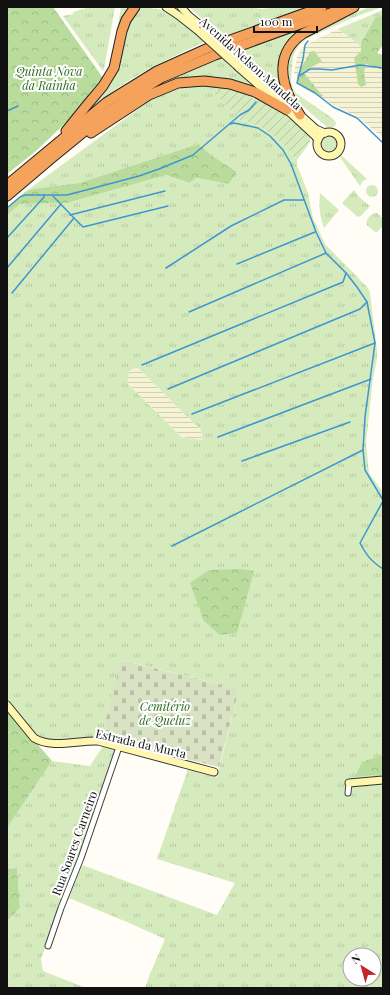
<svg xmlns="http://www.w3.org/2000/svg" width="390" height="995" viewBox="0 0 390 995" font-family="'Playfair Display',serif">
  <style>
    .farmland { fill: url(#farmland-rules) }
    .grass { fill: url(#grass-tufts); fill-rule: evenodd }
    .forest { fill: url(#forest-crowns) }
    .cemetery { fill: url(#cemetery-stones) }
    .garden { fill: url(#garden-furrows) }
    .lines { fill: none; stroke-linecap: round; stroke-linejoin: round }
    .stream { stroke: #3f96cf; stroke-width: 1.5 }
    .street-casing { stroke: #444; stroke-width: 7 }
    .secondary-casing { stroke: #333; stroke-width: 9 }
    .highway-casing { stroke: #222; stroke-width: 11 }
    .street { stroke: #fff; stroke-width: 5 }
    .secondary { stroke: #fff6b0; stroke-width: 7 }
    .highway { stroke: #f5a25d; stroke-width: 9 }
    .secondary-bridge-casing { stroke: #333; stroke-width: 9; stroke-linecap: butt }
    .secondary-bridge { stroke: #fff6b0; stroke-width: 7 }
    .labels { text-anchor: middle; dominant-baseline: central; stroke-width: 4; stroke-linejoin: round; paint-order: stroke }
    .street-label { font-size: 12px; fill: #111; stroke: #fff }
    .park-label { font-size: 12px; font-style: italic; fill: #2f6b1f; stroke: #fff }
  </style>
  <defs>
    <pattern id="farmland-rules" width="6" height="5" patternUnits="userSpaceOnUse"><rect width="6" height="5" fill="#f6f3d4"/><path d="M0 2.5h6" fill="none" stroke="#d2cfb5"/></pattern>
    <pattern id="grass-tufts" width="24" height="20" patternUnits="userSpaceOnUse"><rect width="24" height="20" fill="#d5ebbd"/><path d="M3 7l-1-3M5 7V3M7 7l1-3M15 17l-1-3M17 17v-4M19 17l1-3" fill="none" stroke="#b6c8a1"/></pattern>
    <pattern id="forest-crowns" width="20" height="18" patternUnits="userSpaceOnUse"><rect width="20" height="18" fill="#b9dc9c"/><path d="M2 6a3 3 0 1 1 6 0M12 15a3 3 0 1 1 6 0" fill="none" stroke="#9ebc85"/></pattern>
    <pattern id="cemetery-stones" width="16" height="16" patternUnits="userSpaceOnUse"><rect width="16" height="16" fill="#d9e3c4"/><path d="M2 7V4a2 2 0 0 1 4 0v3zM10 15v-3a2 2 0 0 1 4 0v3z" fill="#b9c2a7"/></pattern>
    <pattern id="garden-furrows" width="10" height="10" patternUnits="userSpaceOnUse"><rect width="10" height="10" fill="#d5ebbd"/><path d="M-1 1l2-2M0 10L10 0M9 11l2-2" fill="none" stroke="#b6c8a1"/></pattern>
  </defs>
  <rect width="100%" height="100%" fill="#fffdf5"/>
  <!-- farmland -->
  <g class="farmland">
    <polygon points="338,29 361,46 361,51 365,85 364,72 366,64 383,70 383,138 358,117 328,102 321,97 323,96 303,72 309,52 297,75 294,73 297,57 302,48 311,42"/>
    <polygon points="137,367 201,430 202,440 181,437 128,384 129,371"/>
  </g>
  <!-- grass -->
  <g class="grass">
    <polygon points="90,7 115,7 104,69 103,71 63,16 73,14 73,12"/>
    <polygon points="121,7 133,7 110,71"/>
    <path d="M137 7C143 7 162 9 168 12 181 19 193 32 204 42 179 54 153 66 130 80 112 91 96 104 80 117L103 88 123 35Z"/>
    <polygon points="189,7 244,7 262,9 279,7 307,7 222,37"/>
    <path d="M370 7H382L352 18 306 39 300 44 296 50 293 56 291 81 293 89 296 93 332 118 335 121 336 124C334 128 330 128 327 127L306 109 294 96H292C290 90 287 84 286 78 284 68 288 55 294 46 303 33 354 13 370 7Z"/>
    <polygon points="383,10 383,15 375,18 361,43 361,46 338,29"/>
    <polygon points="310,26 285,50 284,96 238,51"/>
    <polygon points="220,57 233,69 234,68 265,93 228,81 158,87 158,85"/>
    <path d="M194 85H206L240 120 261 127 276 138 297 160V165L308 193 313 218 325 244 368 288 370 293 377 350V359L373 378 366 443 369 473 383 492V988H145L150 974 165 939 127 922 69 898 82 865 217 915 235 883 157 859 188 769 217 777 239 689 122 660 101 739C87 740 56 744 43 739 31 734 17 718 7 709V215L20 204 67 203 166 175 188 183 195 178 229 184 237 172 211 155 198 144 79 183 32 189 25 192 152 99 170 91ZM137 367 201 430 202 440 181 437 128 384 129 371ZM350 955H374V979H350Z"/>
    <circle cx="329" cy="145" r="9"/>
    <polygon points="341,155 367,179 363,181 360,186 340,157"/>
    <circle cx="372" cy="191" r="6"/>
    <polygon points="354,190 359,197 370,206 361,216 358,217 342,203"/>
    <path d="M320 193 339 210 324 228C319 215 319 206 320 193Z"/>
    <path d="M374 213H377L383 219V226L376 233 367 225C365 220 370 215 374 213Z"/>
    <polygon points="103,746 119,747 117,749 41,959 43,971 86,988 7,988 7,921 20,908 17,868 7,869 7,828 52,761 90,766"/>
  </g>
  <!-- forest -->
  <g class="forest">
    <polygon points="7,7 53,7 103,78 81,108 36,151 7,174"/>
    <polygon points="383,15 383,45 377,53 383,55 383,70 366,64 364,72 366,85 361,87 358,84 354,58 361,51 361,43 375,18"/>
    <polygon points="314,51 322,61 303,72 323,96 321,97 297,82 297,75 310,52"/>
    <polygon points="198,144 211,155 237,172 229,184 196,178 189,183 166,175 67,203 20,204 7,215 7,207 25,192 32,189 79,183"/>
    <polygon points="241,569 254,571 237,633 220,635 204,621 190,583 209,570"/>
    <polygon points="7,709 52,761 7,828"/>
    <polygon points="383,755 383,774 355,777 362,762"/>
    <polygon points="17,868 20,908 7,921 7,869"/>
  </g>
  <!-- cemetery -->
  <polygon class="cemetery" points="121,660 239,689 219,767 101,739"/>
  <!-- garden -->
  <polygon class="garden" points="206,85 217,86 247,95 279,110 293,121 310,136 310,142 297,160 276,138 261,127 240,120"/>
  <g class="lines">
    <!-- stream -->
    <g class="stream">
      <polyline points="308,41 305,45 303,59 297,83 315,93 333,107 357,118 383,143"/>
      <polyline points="299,76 310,69 320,69 332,70 360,65 383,68"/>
      <polyline points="7,111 18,106"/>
      <polyline points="230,124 234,123 258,128 270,136 283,150 291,164 316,232 326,253 346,273 357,287 367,302 375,343 365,417 363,450 365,470 383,500"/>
      <polyline points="7,208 20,197 25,195 67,195 90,189 139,176 159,169 193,155 240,115 249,110 256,102"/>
      <polyline points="70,215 165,191"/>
      <polyline points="74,218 83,227 168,206"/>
      <polyline points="7,238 44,197 44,195"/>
      <polyline points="237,264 315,232"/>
      <polyline points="7,268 61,204"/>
      <polyline points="166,268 231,226 284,200 304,200"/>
      <polyline points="12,293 74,218 53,196"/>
      <polyline points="189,312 326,253"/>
      <polyline points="142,365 343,282 346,273"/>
      <polyline points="168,389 360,309 367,302"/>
      <polyline points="192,414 375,343"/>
      <polyline points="218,437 371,379"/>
      <polyline points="242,461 350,422"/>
      <path d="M383 501 360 543C367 556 371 561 383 569"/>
      <polyline points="172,546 363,450"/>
    </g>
    <!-- street casing -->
    <g class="street-casing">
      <g id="street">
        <polyline points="348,793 349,783"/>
        <polyline points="48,946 61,908 81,858 119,747"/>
      </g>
    </g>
    <!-- secondary casing -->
    <g class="secondary-casing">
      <g id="secondary">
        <polyline points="166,7 178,15 197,30"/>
        <polyline points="181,7 189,16 204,28"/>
        <polyline points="244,64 316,129 325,133"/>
        <polyline points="238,67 287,110 315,136 318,140"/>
        <circle cx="329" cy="144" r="12"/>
        <path d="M7 705 34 738C52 749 78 740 98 741L214 772"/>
        <polyline points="349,783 383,780"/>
      </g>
    </g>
    <!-- highway casing -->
    <g class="highway-casing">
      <g id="highway">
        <path d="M300 115C296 109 292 102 289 96 278 71 281 48 304 33L354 7"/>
        <polyline points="66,131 87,105 103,86 114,68 122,31 126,20 135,7"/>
        <polyline points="91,133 149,95 178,83 204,81 230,84 255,92 287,110"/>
        <polyline points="7,185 107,102 157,71 208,48 322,7"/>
        <polyline points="7,196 53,157 112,109 161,78 215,55 347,7"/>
      </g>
    </g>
    <!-- street -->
    <use href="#street" class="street"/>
    <!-- secondary -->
    <use href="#secondary" class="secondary"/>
    <!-- highway -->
    <use href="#highway" class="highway"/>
    <!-- secondary-bridge casing -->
    <g class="secondary-bridge-casing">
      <g id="secondary-bridge">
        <polyline points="204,28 244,64"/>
        <polyline points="197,30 238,67"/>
      </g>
    </g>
    <!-- secondary-bridge -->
    <use href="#secondary-bridge" class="secondary-bridge"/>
  </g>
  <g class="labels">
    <!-- street labels -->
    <g class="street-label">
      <text transform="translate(251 63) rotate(42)">Avenida Nelson Mandela</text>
      <text transform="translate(141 743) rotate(13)">Estrada da Murta</text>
      <text transform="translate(74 843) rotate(-70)">Rua Soares Carneiro</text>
    </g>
    <!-- park labels -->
    <g class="park-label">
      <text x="49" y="71">Quinta Nova<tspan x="49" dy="14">da Rainha</tspan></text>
      <text x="165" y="706">Cemitério<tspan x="165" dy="14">de Queluz</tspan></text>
    </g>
  </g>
  <!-- border -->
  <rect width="390" height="995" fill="none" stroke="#111111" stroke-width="16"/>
  <!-- north arrow -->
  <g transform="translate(362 967) rotate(323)"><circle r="19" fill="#ffffff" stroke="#a0a0a0"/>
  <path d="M0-3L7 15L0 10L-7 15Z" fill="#c4262e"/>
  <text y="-6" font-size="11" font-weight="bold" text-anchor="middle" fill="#111111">N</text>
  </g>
  <!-- scale -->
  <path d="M254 26v6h63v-6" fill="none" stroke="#111111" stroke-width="2"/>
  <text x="260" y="26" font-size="12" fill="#111111" stroke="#ffffff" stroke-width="3" paint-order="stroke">100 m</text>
</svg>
